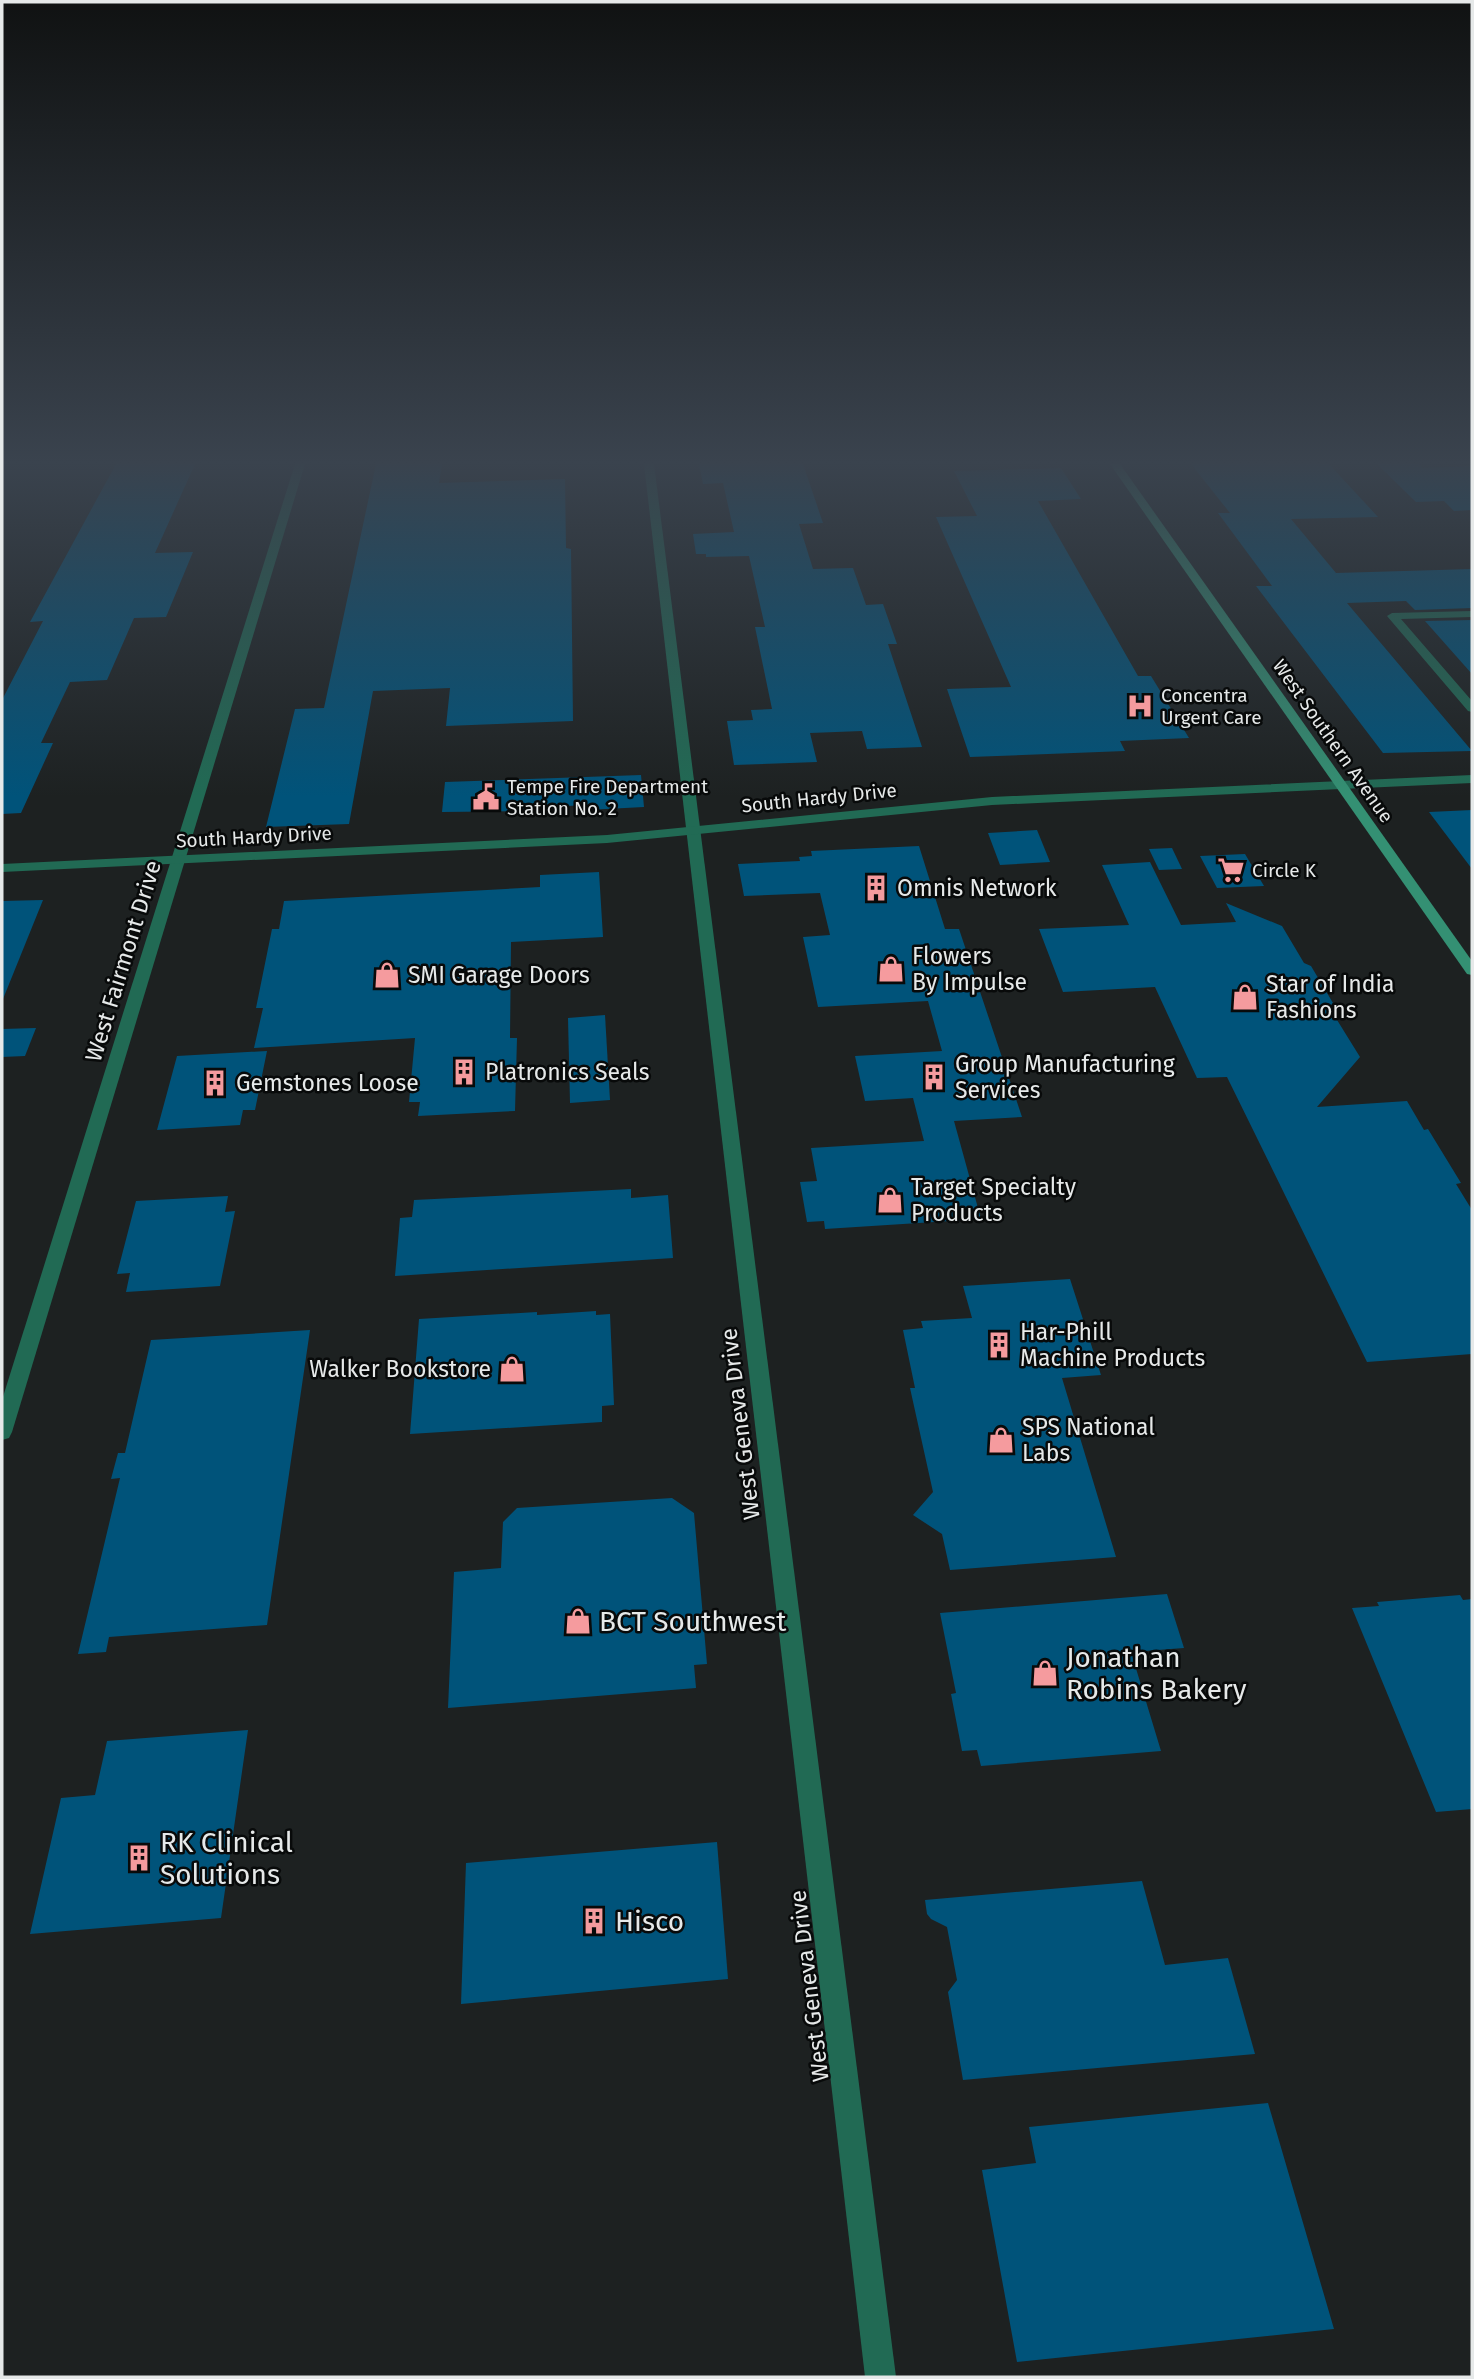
<svg xmlns="http://www.w3.org/2000/svg" width="1474" height="2379" viewBox="0 0 1474 2379" font-family="'Fira Sans',sans-serif">
  <style>
    .building { fill: #00537a }
    .lines { fill: none; stroke-linecap: round; stroke-linejoin: round }
    .minor { fill: #216a54; fill-rule: evenodd }
    .tertiary { fill: #216a54; fill-rule: evenodd }
    .secondary { fill: #349073; fill-rule: evenodd }
    .labels { text-anchor: middle; dominant-baseline: central; stroke-width: 5; stroke-linejoin: round; paint-order: stroke }
    .far-poi-label { font-size: 19px; fill: #e6e9e9; stroke: #080a0a; text-anchor: start }
    .far-street-label { font-size: 19px; fill: #e6e9e9; stroke: #080a0a }
    .poi-label { font-size: 23px; fill: #e6e9e9; stroke: #080a0a; text-anchor: start }
    .street-label { font-size: 23px; fill: #e6e9e9; stroke: #080a0a }
    .near-poi-label { font-size: 28px; fill: #e6e9e9; stroke: #080a0a; text-anchor: start }
  </style>
  <rect width="100%" height="100%" fill="#1d2121"/>
  <!-- building -->
  <g class="building">
    <polygon points="116,464 195,464 155,553 193,552 166,617 134,618 107,680 70,682 41,743 53,743 21,813 2,814 2,700 43,621 30,622"/>
    <polygon points="376,464 442,464 439,483 565,479 566,548 571,549 573,721 446,726 450,688 373,691 349,824 266,827 295,709 324,708"/>
    <polygon points="699,464 803,464 823,523 799,524 813,569 853,568 866,605 883,604 897,644 888,644 922,747 867,749 862,731 810,733 817,762 734,765 727,721 753,720 751,710 772,709 755,627 765,627 749,556 706,557 706,554 696,554 693,534 734,532 723,483 703,484"/>
    <polygon points="1191,464 1329,464 1378,517 1291,519 1336,573 1472,569 1472,608 1415,610 1406,601 1347,603 1472,751 1383,753 1256,586 1272,586 1218,513 1230,513"/>
    <polygon points="1377,464 1418,464 1422,468 1472,466 1472,510 1454,511 1444,501 1416,502"/>
    <polygon points="1061,468 1081,499 1038,501 1138,676 1151,676 1189,738 1120,741 1125,751 970,757 947,689 1011,687 936,517 977,516 954,471"/>
    <polygon points="1472,620 1472,674 1425,621"/>
    <polygon points="641,775 644,807 587,810 587,805 528,808 528,811 442,812 445,782"/>
    <polygon points="1472,810 1472,869 1429,812"/>
    <polygon points="1037,830 1050,862 1000,865 988,833"/>
    <polygon points="919,846 945,929 959,929 1022,1117 954,1121 981,1219 825,1229 824,1221 807,1222 800,1182 817,1181 811,1148 924,1141 913,1098 865,1101 855,1056 942,1051 928,1001 818,1007 803,937 830,935 820,893 744,896 738,864 800,861 799,857 812,856 811,851"/>
    <polygon points="1172,848 1182,869 1159,870 1149,849"/>
    <polygon points="1245,854 1264,886 1217,888 1200,856"/>
    <polygon points="1150,862 1181,925 1236,922 1226,903 1282,926 1304,963 1311,966 1333,1003 1329,1007 1360,1057 1317,1107 1407,1101 1424,1130 1428,1129 1461,1183 1456,1184 1472,1210 1472,1354 1367,1362 1227,1077 1197,1078 1155,987 1063,992 1039,929 1129,925 1102,865"/>
    <polygon points="599,872 603,937 511,942 510,1038 517,1038 515,1111 418,1116 420,1102 409,1102 415,1038 254,1048 263,1008 256,1008 272,929 279,929 284,901 540,887 540,875"/>
    <polygon points="43,900 3,999 2,999 2,901"/>
    <polygon points="605,1015 610,1100 570,1103 568,1018"/>
    <polygon points="36,1028 25,1056 2,1057 2,1029"/>
    <polygon points="267,1051 255,1110 243,1110 240,1125 157,1130 177,1056"/>
    <polygon points="631,1189 631,1198 668,1195 673,1258 395,1276 400,1218 412,1217 414,1200"/>
    <polygon points="228,1196 225,1212 235,1211 220,1286 126,1292 130,1273 117,1274 136,1201"/>
    <polygon points="1070,1279 1101,1375 1062,1378 1116,1557 950,1570 942,1534 913,1515 933,1492 910,1388 915,1388 903,1330 923,1328 921,1321 972,1318 963,1286"/>
    <polygon points="596,1311 596,1315 610,1314 614,1405 602,1406 602,1422 410,1434 419,1319 537,1312 537,1315"/>
    <polygon points="310,1330 267,1625 109,1637 106,1652 78,1654 120,1478 111,1479 118,1453 125,1453 151,1340"/>
    <polygon points="672,1498 694,1513 707,1664 694,1665 696,1688 448,1708 454,1572 501,1568 503,1522 517,1508"/>
    <polygon points="1167,1594 1184,1648 1131,1652 1161,1751 981,1766 977,1750 962,1751 951,1694 956,1693 940,1613"/>
    <polygon points="1460,1595 1463,1600 1472,1599 1472,1809 1436,1812 1352,1608 1379,1606 1377,1602"/>
    <polygon points="248,1730 221,1918 30,1934 61,1798 95,1795 107,1741"/>
    <polygon points="717,1842 728,1979 461,2004 466,1863"/>
    <polygon points="1142,1881 1165,1965 1228,1958 1255,2054 963,2080 948,1992 957,1980 947,1927 931,1919 927,1914 925,1900"/>
    <polygon points="1268,2103 1334,2329 1017,2362 982,2170 1036,2163 1029,2127"/>
  </g>
  <g class="lines">
    <!-- minor -->
    <g class="minor">
      <polygon points="295,464 305,464 12,1432 9,1438 2,1440 2,1400"/>
      <polygon points="644,464 654,464 896,2377 865,2377"/>
      <polygon points="1472,611 1472,617 1401,619 1472,701 1472,712 1468,711 1387,616 1392,613"/>
    </g>
    <!-- tertiary -->
    <polygon class="tertiary" points="1472,775 1472,783 992,805 607,843 2,872 2,864 607,835 992,797"/>
    <!-- secondary -->
    <polygon class="secondary" points="1110,464 1120,464 1472,961 1472,975 1467,974"/>
  </g>
  <!-- sky -->
  <linearGradient id="sky" x2="0" y2="1"><stop stop-color="#101212"/><stop offset="0.58" stop-color="#3a434e"/><stop offset="1" stop-color="#3a434e" stop-opacity="0"/></linearGradient>
  <rect width="1474" height="797" fill="url(#sky)"/>
  <!-- icons -->
  <defs>
    <g id="hospital-bare" transform="scale(2.1)"><path d="M-5-5h3v3.5h4V-5h3V5h-3V1.5h-4V5h-3Z" fill="#f59b9e" stroke="#080a0a" stroke-width="2.5" paint-order="stroke"/></g>
    <g id="civic-bare" transform="scale(2.1)"><path d="M-.6-6.5H3V-4.5H.6V-3L4-1V1h2V6H-6V1h2V-1L-.6-3ZM-1.2 2.5V6h2.4V2.5Z" fill="#f59b9e" stroke="#080a0a" stroke-width="2.5" paint-order="stroke"/></g>
    <g id="supermarket-bare" transform="scale(2.1)"><path d="M-6-5.5h2.5l.6 2H6L4.5 2H-2.5L-4.4-4H-6ZM-1.5 3.2a1.3 1.3 0 1 0 .1 0ZM3 3.2a1.3 1.3 0 1 0 .1 0Z" fill="#f59b9e" stroke="#080a0a" stroke-width="2.5" paint-order="stroke"/></g>
    <g id="building-bare" transform="scale(2.1)"><path d="M-4-6H4V6H1V3H-1V6H-4ZM-2.5-4.3h1.7v1.8h-1.7ZM.8-4.3h1.7v1.8H.8ZM-2.5-1h1.7V.8h-1.7ZM.8-1h1.7V.8H.8Z" fill="#f59b9e" stroke="#080a0a" stroke-width="2.5" paint-order="stroke"/></g>
    <g id="shop-bare" transform="scale(2.1)"><path d="M-5-2.5h2.3a2.7 3.5 0 0 1 5.4 0H5L5.5 6h-11ZM-1.5-2.5h3a1.5 2.3 0 0 0-3 0Z" fill="#f59b9e" stroke="#080a0a" stroke-width="2.5" paint-order="stroke"/></g>
  </defs>
  <g fill-rule="evenodd">
    <use href="#hospital-bare" x="1140" y="706"/>
    <use href="#civic-bare" x="486" y="797"/>
    <use href="#supermarket-bare" x="1231" y="870"/>
    <use href="#building-bare" x="876" y="888"/>
    <use href="#shop-bare" x="891" y="969"/>
    <use href="#shop-bare" x="387" y="975"/>
    <use href="#shop-bare" x="1245" y="997"/>
    <use href="#building-bare" x="464" y="1072"/>
    <use href="#building-bare" x="934" y="1077"/>
    <use href="#building-bare" x="215" y="1083"/>
    <use href="#shop-bare" x="890" y="1200"/>
    <use href="#building-bare" x="999" y="1345"/>
    <use href="#shop-bare" x="512" y="1369"/>
    <use href="#shop-bare" x="1001" y="1440"/>
    <use href="#shop-bare" x="578" y="1621"/>
    <use href="#shop-bare" x="1045" y="1673"/>
    <use href="#building-bare" x="139" y="1858"/>
    <use href="#building-bare" x="594" y="1921"/>
  </g>
  <g class="labels">
    <!-- far-poi labels -->
    <g class="far-poi-label">
      <text x="1161" y="695">Concentra<tspan x="1161" dy="22">Urgent Care</tspan></text>
      <text x="507" y="786">Tempe Fire Department<tspan x="507" dy="22">Station No. 2</tspan></text>
      <text x="1252" y="870">Circle K</text>
    </g>
    <!-- far-street labels -->
    <g class="far-street-label">
      <text transform="translate(1333 741) rotate(55)">West Southern Avenue</text>
      <text transform="translate(819 798) rotate(-6)">South Hardy Drive</text>
      <text transform="translate(254 837) rotate(-3)">South Hardy Drive</text>
    </g>
    <!-- poi labels -->
    <g class="poi-label">
      <text x="897" y="888">Omnis Network</text>
      <text x="912" y="956">Flowers<tspan x="912" dy="26">By Impulse</tspan></text>
      <text x="408" y="975">SMI Garage Doors</text>
      <text x="1266" y="984">Star of India<tspan x="1266" dy="26">Fashions</tspan></text>
      <text x="955" y="1064">Group Manufacturing<tspan x="955" dy="26">Services</tspan></text>
      <text x="485" y="1072">Platronics Seals</text>
      <text x="236" y="1083">Gemstones Loose</text>
      <text x="911" y="1187">Target Specialty<tspan x="911" dy="26">Products</tspan></text>
      <text x="1020" y="1332">Har-Phill<tspan x="1020" dy="26">Machine Products</tspan></text>
      <text x="491" y="1369" text-anchor="end">Walker Bookstore</text>
      <text x="1022" y="1427">SPS National<tspan x="1022" dy="26">Labs</tspan></text>
    </g>
    <!-- street labels -->
    <g class="street-label">
      <text transform="translate(123 961) rotate(-73)">West Fairmont Drive</text>
      <text transform="translate(740 1424) rotate(-97)">West Geneva Drive</text>
      <text transform="translate(809 1986) rotate(-97)">West Geneva Drive</text>
    </g>
    <!-- near-poi labels -->
    <g class="near-poi-label">
      <text x="599" y="1621">BCT Southwest</text>
      <text x="1066" y="1657">Jonathan<tspan x="1066" dy="32">Robins Bakery</tspan></text>
      <text x="160" y="1842">RK Clinical<tspan x="160" dy="32">Solutions</tspan></text>
      <text x="615" y="1921">Hisco</text>
    </g>
  </g>
  <!-- border -->
  <rect width="1474" height="2379" fill="none" stroke="#e6e9e9" stroke-width="7"/>
</svg>
